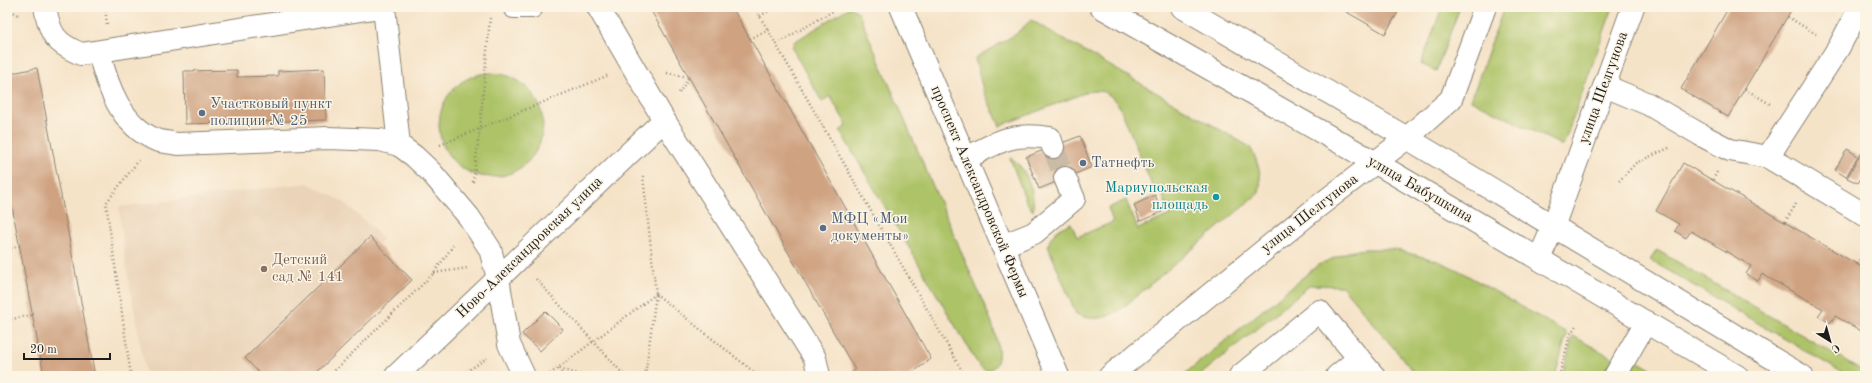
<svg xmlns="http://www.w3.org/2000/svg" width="1872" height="383" viewBox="0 0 1872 383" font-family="'Old Standard TT',serif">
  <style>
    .built { fill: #ead3b8 }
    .green { fill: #adc368; stroke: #647042 }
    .building { fill: #cfa382 }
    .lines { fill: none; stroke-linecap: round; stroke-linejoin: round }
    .minor-tunnel { stroke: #cabba6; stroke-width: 22; stroke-dasharray: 22 11; stroke-linecap: butt }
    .minor-casing { stroke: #888072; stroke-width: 24 }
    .major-casing { stroke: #888072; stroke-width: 24 }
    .path { stroke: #888072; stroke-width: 2.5; stroke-dasharray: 1 3; stroke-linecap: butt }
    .minor { stroke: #fff; stroke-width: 22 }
    .major { stroke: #fff; stroke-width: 22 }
    .service-dot { fill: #5c6f8a; stroke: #fcf5e5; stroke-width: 1.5 }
    .culture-dot { fill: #0f9aa8; stroke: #fcf5e5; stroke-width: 1.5 }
    .education-dot { fill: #8d6e63; stroke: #fcf5e5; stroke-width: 1.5 }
    .labels { text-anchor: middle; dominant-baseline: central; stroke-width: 3; stroke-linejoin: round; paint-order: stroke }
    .street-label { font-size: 15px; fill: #1c1c1c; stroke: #fcf5e5 }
    .service-label { font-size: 15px; fill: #4e5e75; stroke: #fcf5e5; text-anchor: start }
    .culture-label { font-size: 15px; fill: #0d838f; stroke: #fcf5e5; text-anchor: end }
    .education-label { font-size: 15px; fill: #785e54; stroke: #fcf5e5; text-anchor: start }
  </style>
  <rect width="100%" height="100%" fill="#fcf5e5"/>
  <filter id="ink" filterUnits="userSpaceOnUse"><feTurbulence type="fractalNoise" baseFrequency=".025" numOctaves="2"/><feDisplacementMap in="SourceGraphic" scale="8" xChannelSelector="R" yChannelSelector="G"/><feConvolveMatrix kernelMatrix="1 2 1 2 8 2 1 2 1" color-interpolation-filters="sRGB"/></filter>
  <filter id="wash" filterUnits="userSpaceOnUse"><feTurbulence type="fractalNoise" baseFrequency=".012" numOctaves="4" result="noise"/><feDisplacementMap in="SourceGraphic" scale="16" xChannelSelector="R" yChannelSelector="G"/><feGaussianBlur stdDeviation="0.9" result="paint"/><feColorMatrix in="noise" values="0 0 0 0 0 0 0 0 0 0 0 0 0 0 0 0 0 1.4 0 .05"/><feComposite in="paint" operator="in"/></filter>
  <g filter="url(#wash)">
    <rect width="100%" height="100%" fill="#f5e3c8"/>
    <!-- built -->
    <polygon class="built" points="307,183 344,202 383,238 378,245 412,280 313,376 146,376 125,259 119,207"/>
    <!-- green -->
    <g class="green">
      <path d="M850 7 858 12 992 323C995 335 1005 361 991 369 984 373 980 366 976 361L840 131 847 125 830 96 822 102 792 48 794 42Z"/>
      <polygon points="1442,7 1460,7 1436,71 1421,64"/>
      <polygon points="1504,7 1613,7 1563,146 1471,100"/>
      <path d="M1031 20 1250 147C1258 161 1263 178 1259 193L1120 310C1105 319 1093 321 1076 314L1048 246C1051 233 1060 228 1071 223L1077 237 1113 222 1108 208 1126 200 1138 229 1170 215 1159 186 1153 188 1120 107C1109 93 1105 89 1087 92L1000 126 983 90 975 58 1016 34Z"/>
      <circle cx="491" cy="125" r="52"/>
      <path d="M1010 158C1026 165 1036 195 1033 211L1026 201Z"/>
      <polygon points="1364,249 1393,249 1438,261 1458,270 1567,333 1555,376 1417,376 1342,286 1310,285 1199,376 1182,376 1318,265 1348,252"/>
      <polygon points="1657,250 1865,372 1865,376 1848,376 1650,260"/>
      <polygon points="1573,336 1613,358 1603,376 1562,376"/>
      <polygon points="1637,361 1663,376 1628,376"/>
    </g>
    <g id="blocks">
      <!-- building -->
      <g class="building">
        <polygon points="649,7 732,7 931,359 908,376 847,376 855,370"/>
        <polygon points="1338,7 1401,7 1385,34"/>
        <polygon points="1729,7 1793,7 1728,117 1681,89"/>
        <polygon points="37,68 95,376 44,376 7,180 7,74"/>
        <polygon points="324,69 326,120 185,124 184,71 237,70 237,77 278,76 278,71"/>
        <polygon points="1080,136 1092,167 1039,189 1026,157"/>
        <polygon points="1847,149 1858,156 1846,177 1835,170"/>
        <polygon points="1861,153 1865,155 1865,171 1858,183 1847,178"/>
        <polygon points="1683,163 1865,269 1865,333 1835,316 1830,323 1818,316 1823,309 1762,274 1758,281 1746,274 1751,266 1691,231 1686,238 1675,231 1679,224 1656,211"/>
        <polygon points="1155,195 1162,212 1140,221 1134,205"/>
        <polygon points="370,237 412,280 313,376 262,376 245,358"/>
        <polygon points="545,311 563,329 540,351 522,334"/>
      </g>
    </g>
  </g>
  <g filter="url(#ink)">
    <use href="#blocks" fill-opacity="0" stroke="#888072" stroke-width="1"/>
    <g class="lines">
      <!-- minor-tunnel -->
      <polyline class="minor-tunnel" points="1053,147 1065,178"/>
      <!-- minor casing -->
      <g class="minor-casing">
        <g id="minor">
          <path d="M45 7C50 35 55 43 81 54L380 7"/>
          <polyline points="384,7 399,145 414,156 431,172 469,217 490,249 498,278 509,344 524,376"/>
          <polyline points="514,7 532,7"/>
          <polyline points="598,7 664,120 815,358 819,376"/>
          <polyline points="901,7 1058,376"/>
          <path d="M99 52C107 86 121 125 156 140 162 142 170 142 177 144L328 138 380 140 399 145"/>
          <polyline points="1605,86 1648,104 1701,135 1730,150 1768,157 1865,215"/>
          <polyline points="1768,157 1839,47 1860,7"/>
          <path d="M967 158C998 141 1013 132 1050 138L1053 147"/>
          <polyline points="1002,246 1034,233 1074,199 1065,178"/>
          <polyline points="1539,259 1553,227 1633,7"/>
          <polyline points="396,376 664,120"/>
          <polyline points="1110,376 1316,208 1407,138 1451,99 1485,7"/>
          <polyline points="1240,376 1319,311 1374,376"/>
          <polyline points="1337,376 1359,358"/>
          <polyline points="1615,376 1646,322"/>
        </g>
      </g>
      <!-- major casing -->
      <g class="major-casing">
        <g id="major">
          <polyline points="1101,7 1376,163 1737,376"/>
          <polyline points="1182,7 1407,138 1802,376"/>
        </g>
      </g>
      <!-- path -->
      <g class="path">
        <polyline points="105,7 107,24"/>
        <polyline points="754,7 768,30"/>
        <polyline points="7,8 20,16"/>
        <polyline points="760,16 775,7"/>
        <polyline points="1788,17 1816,34"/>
        <polyline points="750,39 768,30 965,376"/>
        <polyline points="776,44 840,7"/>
        <polyline points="667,73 689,77 679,93"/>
        <polyline points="1745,89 1770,104"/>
        <polyline points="440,145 609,75"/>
        <polyline points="643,176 656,294 645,376"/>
        <polyline points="1713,180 1717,172"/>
        <polyline points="1619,181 1636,163 1671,147"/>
        <polyline points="473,182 480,127 490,18"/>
        <polyline points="1785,222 1796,204"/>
        <polyline points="7,249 20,246"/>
        <polyline points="1857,264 1865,251"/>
        <polyline points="434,273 468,268"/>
        <polyline points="536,279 625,376"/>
        <polyline points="7,320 32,315"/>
        <polyline points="550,374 656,294 759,376"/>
        <polyline points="131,376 106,203 139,160"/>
        <polyline points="329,376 433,274 455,243"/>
        <polyline points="460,376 487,358"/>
        <polyline points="564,376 558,368 584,376"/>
        <polyline points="1559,376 1570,335 1577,324"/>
      </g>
      <!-- minor -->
      <use href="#minor" class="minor"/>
      <!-- major -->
      <use href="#major" class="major"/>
    </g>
  </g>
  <!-- markers -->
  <g class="service-dot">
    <circle cx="202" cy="113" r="4"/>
    <circle cx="1083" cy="163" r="4"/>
    <circle cx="823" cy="228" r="4"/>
  </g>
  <circle class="culture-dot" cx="1216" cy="197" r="4"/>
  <circle class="education-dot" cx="264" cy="269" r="4"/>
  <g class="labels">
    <!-- street labels -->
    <g class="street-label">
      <text transform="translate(1604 88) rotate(-70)">улица Шелгунова</text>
      <text transform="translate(1420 190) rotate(30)">улица Бабушкина</text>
      <text transform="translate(979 192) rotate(67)">проспект Александровской Фермы</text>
      <text transform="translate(1310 214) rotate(-38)">улица Шелгунова</text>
      <text transform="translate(530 248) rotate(-44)">Ново-Александровская улица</text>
    </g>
    <!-- service labels -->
    <g class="service-label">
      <text x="210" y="104">Участковый пункт<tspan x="210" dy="17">полиции № 25</tspan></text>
      <text x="1091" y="163">Татнефть</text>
      <text x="831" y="219">МФЦ «Мои<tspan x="831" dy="17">документы»</tspan></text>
    </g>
    <!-- culture labels -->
    <g class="culture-label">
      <text x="1208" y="188">Мариупольская<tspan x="1208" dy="17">площадь</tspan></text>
    </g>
    <!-- education labels -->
    <g class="education-label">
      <text x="272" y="260">Детский<tspan x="272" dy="17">сад № 141</tspan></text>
    </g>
  </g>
  <!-- margin -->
  <rect width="1872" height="383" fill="none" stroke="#fcf5e5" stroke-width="24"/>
  <!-- north arrow -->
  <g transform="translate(1830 341) rotate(143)" stroke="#fcf5e5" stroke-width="3" paint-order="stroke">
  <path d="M0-3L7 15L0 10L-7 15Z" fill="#1c1c1c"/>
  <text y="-6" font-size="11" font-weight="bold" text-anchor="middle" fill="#1c1c1c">С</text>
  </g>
  <!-- scale -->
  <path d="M24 353v6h86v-6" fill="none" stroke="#1c1c1c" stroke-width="2"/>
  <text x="30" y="353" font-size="12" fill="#1c1c1c" stroke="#fcf5e5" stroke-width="3" paint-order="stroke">20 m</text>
</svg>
